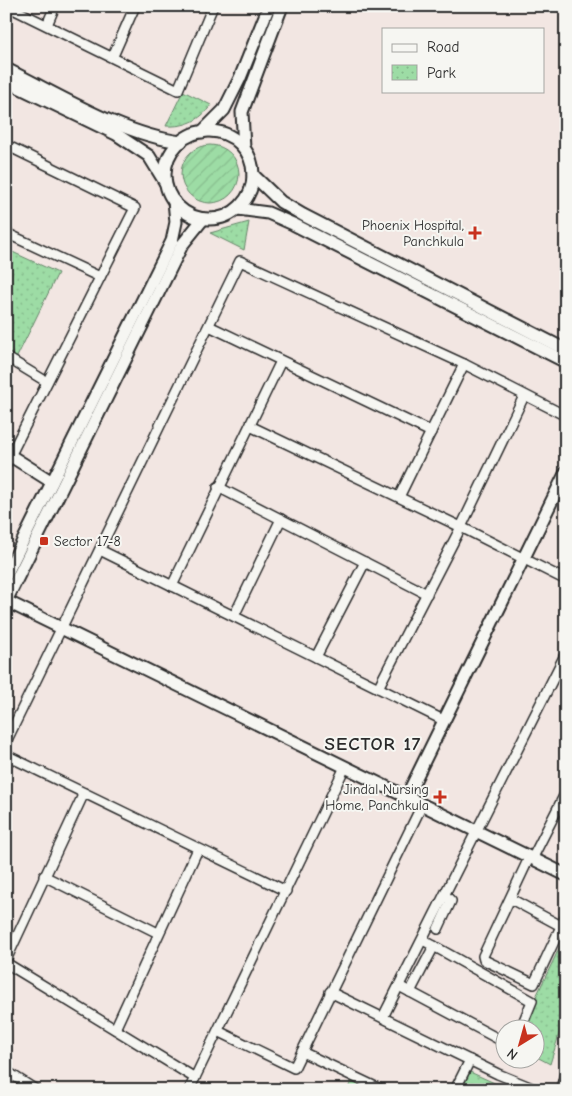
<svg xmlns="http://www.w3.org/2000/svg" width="572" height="1096" viewBox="0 0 572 1096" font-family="'Comic Neue',sans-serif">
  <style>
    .park { fill: url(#park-dots); stroke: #648468 }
    .garden { fill: url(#garden-furrows); stroke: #648468 }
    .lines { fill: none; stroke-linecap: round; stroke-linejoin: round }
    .minor-casing { stroke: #2b2b2b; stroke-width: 12 }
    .tertiary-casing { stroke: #2b2b2b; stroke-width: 15 }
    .minor { stroke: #f6f6f2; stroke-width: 9 }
    .tertiary { stroke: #f6f6f2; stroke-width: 11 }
    .poi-dot { fill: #c8321e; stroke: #f6f6f2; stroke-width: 2 }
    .labels { text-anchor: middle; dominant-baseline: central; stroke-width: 4; stroke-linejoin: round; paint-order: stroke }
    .poi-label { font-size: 14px; fill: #2b2b2b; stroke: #f6f6f2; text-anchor: end }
    .district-label { font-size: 19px; font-weight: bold; letter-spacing: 1px; fill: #2b2b2b; stroke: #f6f6f2 }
  </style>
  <defs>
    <pattern id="park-dots" width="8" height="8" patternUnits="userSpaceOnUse" patternTransform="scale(1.25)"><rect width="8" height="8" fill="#9ddca5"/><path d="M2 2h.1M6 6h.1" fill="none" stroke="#87bd8e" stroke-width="1.8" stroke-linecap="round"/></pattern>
    <pattern id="garden-furrows" width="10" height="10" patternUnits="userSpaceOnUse" patternTransform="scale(1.25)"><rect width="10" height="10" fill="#9ddca5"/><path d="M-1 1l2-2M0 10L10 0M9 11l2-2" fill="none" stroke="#87bd8e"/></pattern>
  </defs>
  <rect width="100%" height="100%" fill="#f2e6e2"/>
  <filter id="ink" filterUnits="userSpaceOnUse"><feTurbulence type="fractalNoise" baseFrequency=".02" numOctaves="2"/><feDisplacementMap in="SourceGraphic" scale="10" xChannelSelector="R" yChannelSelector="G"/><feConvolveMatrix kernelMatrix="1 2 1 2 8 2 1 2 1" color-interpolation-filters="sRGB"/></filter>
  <g filter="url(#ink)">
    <!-- park -->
    <g class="park">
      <path d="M183 91 211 105C200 121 185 127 166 126Z"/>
      <polygon points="249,222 244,250 210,233"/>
      <polygon points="6,249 58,273 16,359 6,354"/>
      <polygon points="566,934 566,1012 550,1064 535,1056 534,1028 521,1028"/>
      <polygon points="470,1072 510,1090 461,1090"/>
      <polygon points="352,1080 373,1090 347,1090"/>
    </g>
    <!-- garden -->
    <circle class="garden" cx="210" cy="174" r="29"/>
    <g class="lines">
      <!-- minor casing -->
      <g class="minor-casing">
        <g id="minor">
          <polyline points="7,6 178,90 213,6"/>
          <polyline points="47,25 55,6"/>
          <polyline points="113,56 135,6"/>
          <polyline points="6,145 135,208 6,464"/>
          <polyline points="6,233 100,277"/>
          <polyline points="209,326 431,432"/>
          <polyline points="6,357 47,382"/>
          <polyline points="250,426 461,527 566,580"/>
          <polyline points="218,487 427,594"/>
          <polyline points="399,497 464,364"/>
          <polyline points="100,550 443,720"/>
          <polyline points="172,586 281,361"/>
          <polyline points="234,616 281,519"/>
          <polyline points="316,657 365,562"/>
          <polyline points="378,688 461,527 524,396"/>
          <polyline points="6,742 240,261 464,364 566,416"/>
          <polyline points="6,755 286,891"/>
          <polyline points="529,858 483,956 484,960 534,984 566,916"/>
          <polyline points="532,859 566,792"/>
          <polyline points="44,876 158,933"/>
          <polyline points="511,899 561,926"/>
          <polyline points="438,929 451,901 445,895"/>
          <polyline points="423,940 532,1001 521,1028"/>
          <polyline points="6,960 84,793"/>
          <polyline points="6,963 195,1078"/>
          <polyline points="399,986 504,1042"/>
          <polyline points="330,992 498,1074 537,1090"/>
          <polyline points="410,992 434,946"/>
          <polyline points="383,1017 564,657"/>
          <polyline points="115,1029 198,849"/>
          <polyline points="218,1031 294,1068 422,805"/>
          <polyline points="302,1052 382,1090"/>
          <polyline points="6,1071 36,1090"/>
          <polyline points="189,1090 345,767"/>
          <polyline points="455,1090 470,1060"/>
        </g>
      </g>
      <!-- tertiary casing -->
      <g class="tertiary-casing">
        <g id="tertiary">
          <path d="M6 69C59 95 123 135 181 142"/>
          <polyline points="6,81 116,134 149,156 165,182"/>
          <circle cx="209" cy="175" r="44"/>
          <polyline points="202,132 224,110 240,78 269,6"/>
          <polyline points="244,148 242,112 282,6"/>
          <polyline points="253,175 281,202 303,215 566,350"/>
          <polyline points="238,209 268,213 293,224 566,362"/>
          <polyline points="6,453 52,482"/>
          <polyline points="6,575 172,241 176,222 174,201"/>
          <polyline points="6,601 566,875"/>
          <polyline points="6,601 182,245 203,219"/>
          <polyline points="406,798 566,472"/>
          <polyline points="562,1090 566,1076"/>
        </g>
      </g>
      <!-- minor -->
      <use href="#minor" class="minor"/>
      <!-- tertiary -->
      <use href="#tertiary" class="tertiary"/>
    </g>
  </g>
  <!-- markers -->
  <g class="poi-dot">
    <path d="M472.5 225.5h5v5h5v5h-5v5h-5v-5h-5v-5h5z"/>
    <rect x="39" y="536" width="10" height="10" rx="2.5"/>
    <path d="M437.5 789.5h5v5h5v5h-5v5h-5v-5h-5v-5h5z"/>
  </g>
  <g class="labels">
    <!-- poi labels -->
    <g class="poi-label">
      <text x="464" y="225">Phoenix Hospital,<tspan x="464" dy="16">Panchkula</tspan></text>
      <text x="54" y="541" text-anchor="start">Sector 17-8</text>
      <text x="429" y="789">Jindal Nursing<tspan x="429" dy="16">Home, Panchkula</tspan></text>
    </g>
    <!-- district labels -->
    <g class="district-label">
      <text x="373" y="744">SECTOR 17</text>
    </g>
  </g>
  <!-- margin -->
  <rect width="572" height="1096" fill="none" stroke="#f6f6f2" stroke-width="25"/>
  <rect x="12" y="12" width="547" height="1071" fill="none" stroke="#2b2b2b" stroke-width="2" filter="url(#ink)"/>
  <!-- legend -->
  <rect x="382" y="28" width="162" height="65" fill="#f6f6f2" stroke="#a5a5a2"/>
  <rect x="392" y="44" width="25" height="8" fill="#f6f6f2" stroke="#a5a5a2"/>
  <text x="427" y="52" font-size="15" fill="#2b2b2b">Road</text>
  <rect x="392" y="65" width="25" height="15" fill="url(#park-dots)" stroke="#a5a5a2"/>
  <text x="427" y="78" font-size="15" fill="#2b2b2b">Park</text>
  <!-- north arrow -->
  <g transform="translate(520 1044) rotate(217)"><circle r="24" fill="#f6f6f2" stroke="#a5a5a2"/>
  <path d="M0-4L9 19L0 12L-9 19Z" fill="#c8321e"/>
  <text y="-8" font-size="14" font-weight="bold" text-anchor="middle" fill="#2b2b2b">N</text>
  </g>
</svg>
